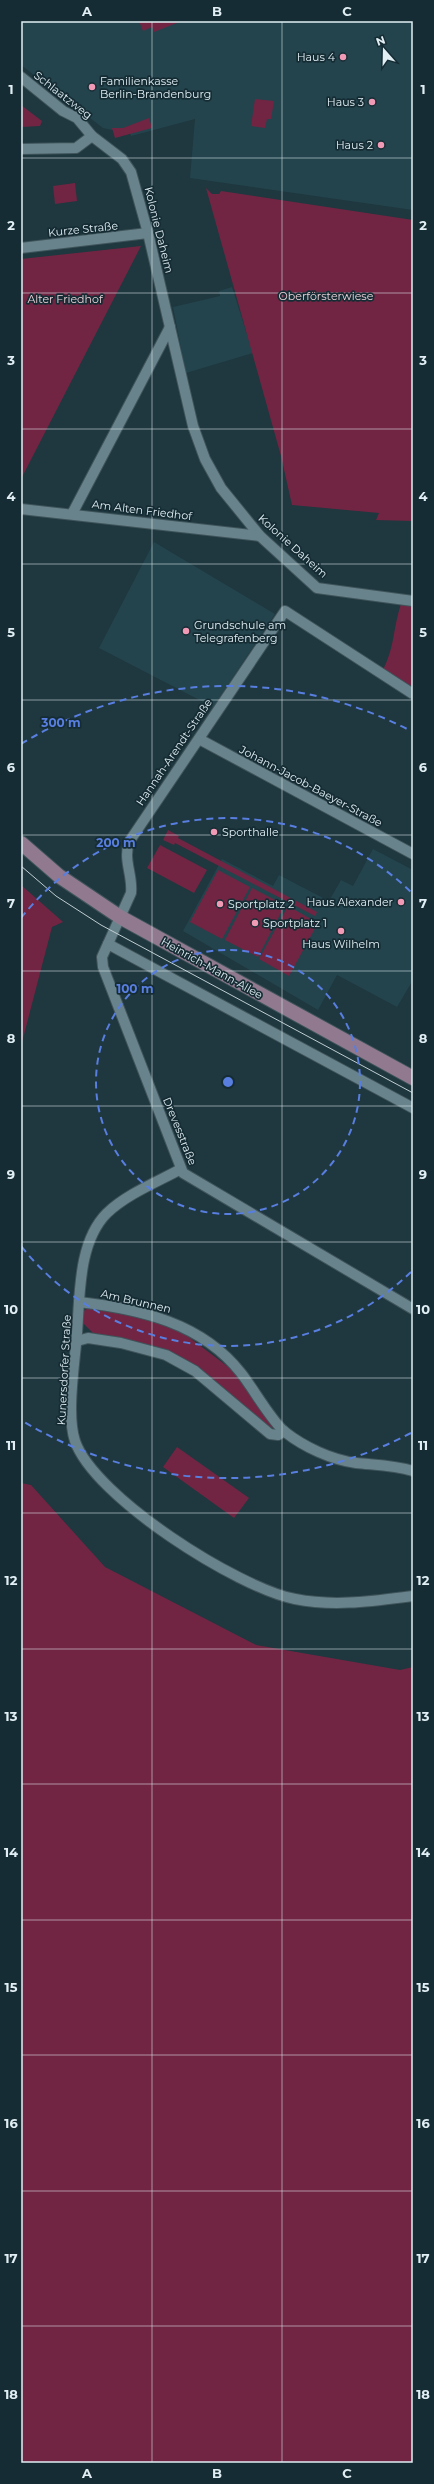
<svg xmlns="http://www.w3.org/2000/svg" width="434" height="2484" viewBox="0 0 434 2484" font-family="Montserrat,sans-serif">
  <style>
    .built { fill: #23444d }
    .green { fill: #712543 }
    .lines { fill: none; stroke-linecap: round; stroke-linejoin: round }
    .minor-casing { stroke: #3f545b; stroke-width: 12 }
    .secondary-casing { stroke: #3f545b; stroke-width: 16 }
    .minor { stroke: #69838c; stroke-width: 10 }
    .secondary { stroke: #917a90; stroke-width: 14 }
    .tram { stroke: #beced3; stroke-width: 1 }
    .grid { fill: none; stroke: #e1eff4; stroke-width: 1; stroke-opacity: 0.55 }
    .ring { fill: none; stroke: #587ee0; stroke-width: 2; stroke-dasharray: 7 5 }
    .poi-dot { fill: #f09ab6; stroke: #152c34; stroke-width: 1.5 }
    .labels { text-anchor: middle; dominant-baseline: central; stroke-width: 3.5; stroke-linejoin: round; paint-order: stroke }
    .poi-label { font-size: 11px; fill: #e1eff4; stroke: #152c34; text-anchor: start }
    .street-label { font-size: 11px; fill: #e1eff4; stroke: #152c34 }
    .park-label { font-size: 11px; fill: #eed3da; stroke: #152c34 }
    .centre { fill: #587ee0; stroke: #152c34; stroke-width: 2 }
    .ring-label { font-size: 12px; text-anchor: middle; font-weight: bold; fill: #587ee0; stroke: #152c34; stroke-width: 3.5; stroke-linejoin: round; paint-order: stroke }
    .neatline { fill: none; stroke: #e1eff4; stroke-width: 1.5 }
    .grid-label { font-size: 13px; text-anchor: middle; font-weight: bold; fill: #e1eff4 }
  </style>
  <rect width="100%" height="100%" fill="#1f373e"/>
  <!-- built -->
  <g class="built">
    <polygon points="21,21 413,21 413,210 190,178 195,119 131,136 129,129 117,131 103,128 21,65"/>
    <polygon points="232,287 253,353 186,373 173,307 220,296 219,291"/>
    <polygon points="154,542 275,614 213,707 99,648"/>
    <polygon points="373,849 413,870 413,980 397,1007 337,975 318,1010 183,931 222,859 273,886 279,875 329,901 341,880 353,886"/>
  </g>
  <!-- green -->
  <g class="green">
    <polygon points="139,21 182,21 154,32 152,27 143,31"/>
    <polygon points="255,99 274,101 271,119 267,119 265,128 251,126"/>
    <polygon points="21,105 42,121 40,126 21,127"/>
    <polygon points="149,118 152,128 115,138 112,128 123,128"/>
    <polygon points="75,183 77,201 55,204 53,186"/>
    <polygon points="206,188 212,194 219,194 221,191 413,220 413,521 376,520 379,513 292,505 281,456"/>
    <polygon points="141,246 21,479 21,259"/>
    <path d="M401 604 413 606V688L383 670C395 646 393 628 401 604Z"/>
    <polygon points="168,830 179,836 178,838 317,912 315,916 175,843 174,845 163,840"/>
    <polygon points="160,845 207,870 194,893 147,868"/>
    <polygon points="218,870 250,887 222,939 190,922"/>
    <polygon points="21,885 63,922 52,927 21,1046"/>
    <polygon points="252,888 285,905 258,957 225,940"/>
    <polygon points="288,906 318,923 289,976 259,959"/>
    <polygon points="88,1307 102,1308 174,1326 235,1372 275,1424 271,1430 195,1366 132,1342 93,1333 82,1322 83,1312"/>
    <polygon points="177,1447 249,1498 234,1518 163,1467"/>
    <polygon points="21,1483 31,1485 105,1567 256,1645 400,1670 413,1667 413,2463 21,2463"/>
  </g>
  <g class="lines">
    <!-- minor casing -->
    <g class="minor-casing">
      <g id="minor">
        <polyline points="21,77 63,111 77,118 92,136 122,159 131,172 148,233 193,426 205,459 221,488 260,536 317,588 413,601"/>
        <polyline points="21,149 76,148 92,136"/>
        <polyline points="21,248 148,233"/>
        <polyline points="21,509 260,536"/>
        <polyline points="72,514 170,327"/>
        <path d="M413 694 285 611 129 842C123 861 133 875 131 893L102 957 103 967 183 1173 413 1309"/>
        <polyline points="199,739 413,854"/>
        <polyline points="108,944 413,1108"/>
        <path d="M181 1169C157 1182 127 1194 107 1213 78 1242 80 1295 77 1333 75 1362 66 1414 75 1441 94 1497 238 1588 295 1599 335 1607 373 1601 413 1596"/>
        <path d="M79 1302C140 1309 202 1323 241 1373 253 1388 272 1422 285 1432 304 1447 332 1460 356 1463 375 1465 394 1465 413 1471"/>
        <polyline points="77,1341 88,1338 121,1343 166,1355 195,1371 270,1434 278,1435 284,1431"/>
      </g>
    </g>
    <!-- secondary casing -->
    <g class="secondary-casing">
      <polyline id="secondary" points="21,843 59,876 120,917 413,1078"/>
    </g>
    <!-- minor -->
    <use href="#minor" class="minor"/>
    <!-- secondary -->
    <use href="#secondary" class="secondary"/>
    <!-- tram -->
    <polyline class="tram" points="21,866 56,896 101,925 413,1093"/>
  </g>
  <!-- grid -->
  <path class="grid" d="M152 21V2463M282 21V2463M21 158H413M21 293H413M21 429H413M21 564H413M21 700H413M21 835H413M21 971H413M21 1106H413M21 1242H413M21 1378H413M21 1513H413M21 1649H413M21 1784H413M21 1920H413M21 2055H413M21 2191H413M21 2326H413"/>
  <!-- distance rings -->
  <g class="ring">
    <circle cx="228" cy="1082" r="132"/>
    <path d="M411 1272A264 264 0 0 1 21 1246M21 918A264 264 0 0 1 411 892"/>
    <path d="M411 1433A396 396 0 0 1 21 1420M21 744A396 396 0 0 1 411 731"/>
  </g>
  <!-- markers -->
  <g class="poi-dot">
    <circle cx="343" cy="57" r="4"/>
    <circle cx="92" cy="87" r="4"/>
    <circle cx="372" cy="102" r="4"/>
    <circle cx="381" cy="145" r="4"/>
    <circle cx="186" cy="631" r="4"/>
    <circle cx="214" cy="832" r="4"/>
    <circle cx="401" cy="902" r="4"/>
    <circle cx="220" cy="904" r="4"/>
    <circle cx="255" cy="923" r="4"/>
    <circle cx="341" cy="931" r="4"/>
  </g>
  <g class="labels">
    <!-- poi labels -->
    <g class="poi-label">
      <text x="335" y="57" text-anchor="end">Haus 4</text>
      <text x="100" y="81">Familienkasse<tspan x="100" dy="13">Berlin-Brandenburg</tspan></text>
      <text x="364" y="102" text-anchor="end">Haus 3</text>
      <text x="373" y="145" text-anchor="end">Haus 2</text>
      <text x="194" y="625">Grundschule am<tspan x="194" dy="13">Telegrafenberg</tspan></text>
      <text x="222" y="832">Sporthalle</text>
      <text x="393" y="902" text-anchor="end">Haus Alexander</text>
      <text x="228" y="904">Sportplatz 2</text>
      <text x="263" y="923">Sportplatz 1</text>
      <text x="341" y="944" text-anchor="middle">Haus Wilhelm</text>
    </g>
    <!-- street labels -->
    <g class="street-label">
      <text transform="translate(63 95) rotate(38)">Schlaatzweg</text>
      <text transform="translate(83 229) rotate(-6)">Kurze Straße</text>
      <text transform="translate(159 230) rotate(76)">Kolonie Daheim</text>
      <text transform="translate(142 510) rotate(7)">Am Alten Friedhof</text>
      <text transform="translate(293 546) rotate(42)">Kolonie Daheim</text>
      <text transform="translate(174 752) rotate(-56)">Hannah-Arendt-Straße</text>
      <text transform="translate(311 786) rotate(28)">Johann-Jacob-Baeyer-Straße</text>
      <text transform="translate(212 968) rotate(29)">Heinrich-Mann-Allee</text>
      <text transform="translate(180 1131) rotate(68)">Drevesstraße</text>
      <text transform="translate(136 1301) rotate(13)">Am Brunnen</text>
      <text transform="translate(64 1370) rotate(-87)">Kunersdorfer Straße</text>
    </g>
    <!-- park labels -->
    <g class="park-label">
      <text x="326" y="296">Oberförsterwiese</text>
      <text x="65" y="299">Alter Friedhof</text>
    </g>
  </g>
  <circle cx="228" cy="1082" r="6" class="centre"/>
  <g class="ring-label">
    <text x="61" y="727">300 m</text>
    <text x="116" y="847">200 m</text>
    <text x="135" y="993">100 m</text>
  </g>
  <!-- border -->
  <rect width="434" height="2484" fill="none" stroke="#152c34" stroke-width="44"/>
  <!-- north arrow -->
  <g transform="translate(384 50) rotate(340)" stroke="#152c34" stroke-width="3" paint-order="stroke">
  <path d="M0-3L7 15L0 10L-7 15Z" fill="#e1eff4"/>
  <text y="-6" font-size="11" font-weight="bold" text-anchor="middle" fill="#e1eff4">N</text>
  </g>
  <rect x="22" y="22" width="390" height="2440" class="neatline"/>
  <g class="grid-label">
    <text x="87" y="16">A</text>
    <text x="217" y="16">B</text>
    <text x="347" y="16">C</text>
    <text x="11" y="94">1</text>
    <text x="423" y="94">1</text>
    <text x="11" y="230">2</text>
    <text x="423" y="230">2</text>
    <text x="11" y="365">3</text>
    <text x="423" y="365">3</text>
    <text x="11" y="501">4</text>
    <text x="423" y="501">4</text>
    <text x="11" y="637">5</text>
    <text x="423" y="637">5</text>
    <text x="11" y="772">6</text>
    <text x="423" y="772">6</text>
    <text x="11" y="908">7</text>
    <text x="423" y="908">7</text>
    <text x="11" y="1043">8</text>
    <text x="423" y="1043">8</text>
    <text x="11" y="1179">9</text>
    <text x="423" y="1179">9</text>
    <text x="11" y="1314">10</text>
    <text x="423" y="1314">10</text>
    <text x="11" y="1450">11</text>
    <text x="423" y="1450">11</text>
    <text x="11" y="1585">12</text>
    <text x="423" y="1585">12</text>
    <text x="11" y="1721">13</text>
    <text x="423" y="1721">13</text>
    <text x="11" y="1857">14</text>
    <text x="423" y="1857">14</text>
    <text x="11" y="1992">15</text>
    <text x="423" y="1992">15</text>
    <text x="11" y="2128">16</text>
    <text x="423" y="2128">16</text>
    <text x="11" y="2263">17</text>
    <text x="423" y="2263">17</text>
    <text x="11" y="2399">18</text>
    <text x="423" y="2399">18</text>
    <text x="87" y="2478">A</text>
    <text x="217" y="2478">B</text>
    <text x="347" y="2478">C</text>
  </g>
</svg>
